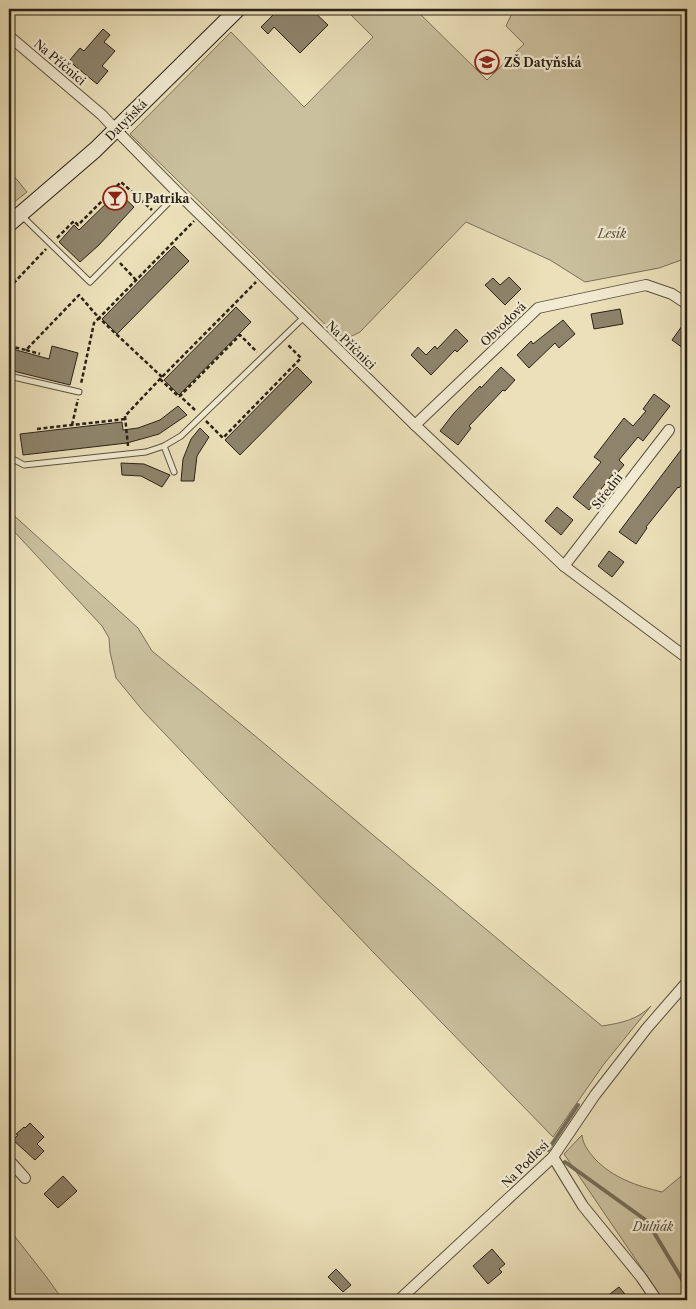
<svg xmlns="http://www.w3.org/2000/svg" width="696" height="1309" viewBox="0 0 696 1309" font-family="'Libre Caslon Text',serif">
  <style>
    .green { fill: #cac09e; stroke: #7a705b }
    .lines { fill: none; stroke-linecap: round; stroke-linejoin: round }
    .stream { stroke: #766d58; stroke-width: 4 }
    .building { fill: #8e846c; stroke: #2a2118 }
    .service-casing { stroke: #5a5140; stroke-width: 7 }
    .minor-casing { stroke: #5a5140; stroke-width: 12 }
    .secondary-casing { stroke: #2a2118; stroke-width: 17 }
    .path { stroke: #2a2118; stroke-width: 2.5; stroke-dasharray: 4 2.5; stroke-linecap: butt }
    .service { stroke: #f2ebd2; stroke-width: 5 }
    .minor { stroke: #f2ebd2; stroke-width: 10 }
    .secondary { stroke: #f2ebd2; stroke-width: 15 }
    .labels { text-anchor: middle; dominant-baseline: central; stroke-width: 4.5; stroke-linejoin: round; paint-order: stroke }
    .street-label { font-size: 12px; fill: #2a2118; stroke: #f2ebd2 }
    .poi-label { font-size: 12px; font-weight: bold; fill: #2a2118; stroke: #f2ebd2; text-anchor: start }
    .park-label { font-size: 12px; font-style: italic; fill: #5a5140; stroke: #f2ebd2 }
  </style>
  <rect width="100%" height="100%" fill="#ebe0b9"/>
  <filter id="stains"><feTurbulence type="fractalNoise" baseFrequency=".004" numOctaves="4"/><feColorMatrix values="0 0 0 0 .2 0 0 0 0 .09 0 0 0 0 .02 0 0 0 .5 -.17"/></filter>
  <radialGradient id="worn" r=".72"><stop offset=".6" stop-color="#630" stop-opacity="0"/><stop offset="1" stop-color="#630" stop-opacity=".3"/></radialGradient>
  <!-- green -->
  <g class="green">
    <polygon points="345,9 415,9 487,80 524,44 506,26 514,9 687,9 687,258 659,268 585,282 550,260 466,222 360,332 348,338 334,333 130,134 231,32 304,107 373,37"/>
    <polygon points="9,170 27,192 9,206"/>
    <path d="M9 511 138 628 152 651 254 735 373 835 602 1026C621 1023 637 1020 651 1006L604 1064 553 1137 374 953 144 712 116 678 110 652 109 638 102 626 9 526Z"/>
    <path d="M582 1135C583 1145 589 1152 595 1159 613 1178 637 1186 662 1192L685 1173H687V1300H662L660 1295 564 1154Z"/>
    <polygon points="9,1229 45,1275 63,1300 9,1300"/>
  </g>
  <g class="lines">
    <!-- stream -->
    <g class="stream">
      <polyline points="548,1150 578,1105"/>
      <polyline points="565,1162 647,1221 686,1286 687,1291"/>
    </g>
  </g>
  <!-- building -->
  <g class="building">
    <polygon points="279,9 311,9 328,25 300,53 274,27 268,34 261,27"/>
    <polygon points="103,29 110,35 104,42 115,51 102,66 108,71 97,84 69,61 80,48 84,51"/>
    <polygon points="118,192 134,207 99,245 80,262 59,242 74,225 79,230"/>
    <polygon points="174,246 189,261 117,334 102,319"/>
    <polygon points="509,277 521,289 505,305 485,285 493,278 500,285"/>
    <polygon points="236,307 251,322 179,395 164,380"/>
    <polygon points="620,309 623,324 594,329 591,314"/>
    <polygon points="687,319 687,351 672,340"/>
    <polygon points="563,320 575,334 559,348 555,343 529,368 517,355 531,341 533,344"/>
    <polygon points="456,329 468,341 457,352 455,350 431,375 411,355 418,347 426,355 435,346 437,349"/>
    <polygon points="52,346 78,353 70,385 9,370 9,348 49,359"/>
    <polygon points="297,367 312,382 240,455 225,440"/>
    <polygon points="501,367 515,380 505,391 503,390 469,426 471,428 458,445 440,431 454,413 480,386 481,388"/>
    <polygon points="654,394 670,406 643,441 638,437 619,460 624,465 614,477 612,475 598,493 601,495 589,510 573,497 601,462 594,457 624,418 633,426 646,411 643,409"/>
    <polygon points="178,406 187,415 159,434 127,443 23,455 20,434 122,422 123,430 138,428 160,420"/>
    <polygon points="200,428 209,437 197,456 194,481 181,481 183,459 191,439"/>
    <polygon points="687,442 687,477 679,488 678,487 646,527 647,528 636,544 619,532"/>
    <polygon points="121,463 144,464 170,475 162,487 141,476 122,475"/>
    <polygon points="557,507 573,520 561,535 545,521"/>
    <polygon points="609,551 624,562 612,577 598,566"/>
    <polygon points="30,1123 44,1137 37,1144 44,1151 35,1160 13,1140 18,1135 16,1134 24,1127 25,1128"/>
    <polygon points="63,1176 77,1191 58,1208 44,1194"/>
    <polygon points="492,1249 505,1264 499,1269 502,1272 488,1284 473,1266"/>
    <polygon points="336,1269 351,1285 343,1292 328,1277"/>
    <polygon points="619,1287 630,1300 602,1300"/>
  </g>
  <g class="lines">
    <!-- service casing -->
    <g class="service-casing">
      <g id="service">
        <polyline points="21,215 90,282 178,193"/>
        <polyline points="9,376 79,392"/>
        <polyline points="164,446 174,472"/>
        <polyline points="9,457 24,465 146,452 164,446 181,436 304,317"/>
      </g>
    </g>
    <!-- minor casing -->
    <g class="minor-casing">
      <g id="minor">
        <polyline points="9,36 102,115 116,130 178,193 415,425 564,566 687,658"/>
        <polyline points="415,425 538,308 646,285 672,294 687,304"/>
        <polyline points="564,566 669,430"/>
        <polyline points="553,1157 583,1206 641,1277 656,1299 654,1300"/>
        <polyline points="9,1160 25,1178"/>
        <polyline points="399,1300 553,1157 595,1095 647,1028 687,982"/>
      </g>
    </g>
    <!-- secondary casing -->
    <g class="secondary-casing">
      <polyline id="secondary" points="9,224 95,150 238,9"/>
    </g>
    <!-- path -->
    <g class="path">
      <polyline points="57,238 74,221 78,225 121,182 152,210"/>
      <polyline points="120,263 136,280"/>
      <polyline points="9,288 46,249"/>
      <polyline points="9,346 26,350 79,295 99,318 94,323 81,384"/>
      <polyline points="26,350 40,354"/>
      <polyline points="162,377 99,318 194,221"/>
      <polyline points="160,379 179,397"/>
      <polyline points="195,410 180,396 240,335 257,352"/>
      <polyline points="206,421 223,438 301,358 288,345"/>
      <polyline points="72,425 78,399"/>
      <polyline points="37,429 125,419"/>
      <polyline points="128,446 125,416 160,379 256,282"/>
    </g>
    <!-- service -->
    <use href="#service" class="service"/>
    <!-- minor -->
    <use href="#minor" class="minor"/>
    <!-- secondary -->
    <use href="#secondary" class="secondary"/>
  </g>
  <!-- icons -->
  <defs>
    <g id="school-ring" transform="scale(1.25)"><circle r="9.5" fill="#f2ebd2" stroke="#8f2418" stroke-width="1.5"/><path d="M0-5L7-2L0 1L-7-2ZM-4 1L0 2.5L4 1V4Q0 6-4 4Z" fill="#8f2418"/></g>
    <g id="bar-ring" transform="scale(1.25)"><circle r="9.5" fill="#f2ebd2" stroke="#8f2418" stroke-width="1.5"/><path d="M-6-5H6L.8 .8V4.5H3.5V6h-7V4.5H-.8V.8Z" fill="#8f2418"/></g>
  </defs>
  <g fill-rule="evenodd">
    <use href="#school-ring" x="487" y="62"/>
    <use href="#bar-ring" x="115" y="198"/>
  </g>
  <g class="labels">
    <!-- street labels -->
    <g class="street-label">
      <text transform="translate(60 62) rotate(40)">Na Příčnici</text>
      <text transform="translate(126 120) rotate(-45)">Datyňská</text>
      <text transform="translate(503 324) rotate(-44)">Obvodová</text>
      <text transform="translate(351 345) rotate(44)">Na Příčnici</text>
      <text transform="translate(607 491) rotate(-52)">Střední</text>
      <text transform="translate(525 1164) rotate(-45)">Na Podlesí</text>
    </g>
    <!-- poi labels -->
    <g class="poi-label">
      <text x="504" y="62">ZŠ Datyňská</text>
      <text x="132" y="198">U Patrika</text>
    </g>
    <!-- park labels -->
    <g class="park-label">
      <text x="612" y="233">Lesík</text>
      <text x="653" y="1226">Důlňák</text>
    </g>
  </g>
  <!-- margin -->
  <rect width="696" height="1309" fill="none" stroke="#ebe0b9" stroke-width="30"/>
  <rect x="10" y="10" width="676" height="1289" fill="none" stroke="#2a2118" stroke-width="2.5"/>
  <rect x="15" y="15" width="666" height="1279" fill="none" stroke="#2a2118"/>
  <rect width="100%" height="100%" filter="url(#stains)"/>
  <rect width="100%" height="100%" fill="url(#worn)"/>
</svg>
